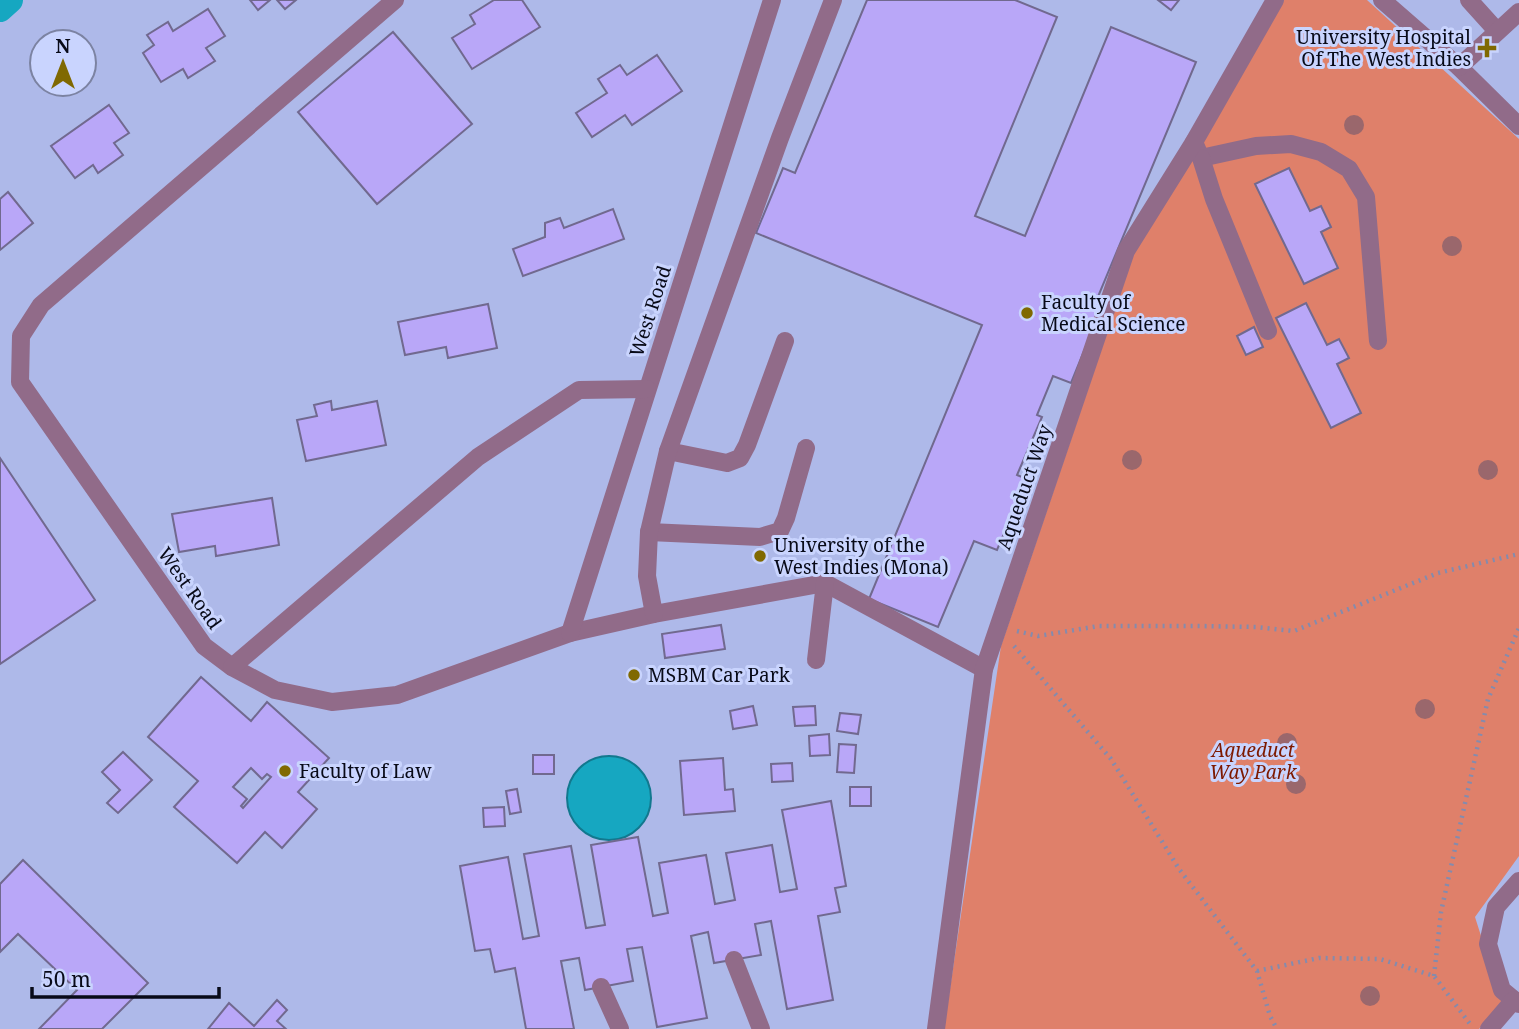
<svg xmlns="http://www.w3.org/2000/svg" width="1519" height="1029" viewBox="0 0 1519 1029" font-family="'Noto Serif',serif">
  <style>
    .built { fill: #aeb9e9; fill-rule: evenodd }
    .green { fill: #df806a }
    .water { fill: #16a7c1; stroke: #12788e; stroke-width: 2 }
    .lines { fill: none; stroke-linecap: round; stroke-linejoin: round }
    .canal { stroke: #16a7c1; stroke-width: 26 }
    .building { fill: #b9a7f8; stroke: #71698f; stroke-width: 2; fill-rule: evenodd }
    .path { stroke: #848bad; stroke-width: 4.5; stroke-dasharray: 2 5; stroke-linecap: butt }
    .minor { stroke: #916b89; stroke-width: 18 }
    .tree { fill: #9a676c }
    .poi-dot { fill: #806901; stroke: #c9d4fe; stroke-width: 2.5 }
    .labels { text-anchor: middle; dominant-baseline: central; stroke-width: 6; stroke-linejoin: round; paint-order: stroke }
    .poi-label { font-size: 19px; fill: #080a18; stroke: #c9d4fe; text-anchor: start }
    .street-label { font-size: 19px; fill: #080a18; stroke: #c9d4fe }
    .park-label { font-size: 19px; font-style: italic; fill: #7d1900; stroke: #c9d4fe }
  </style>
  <rect width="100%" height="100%" fill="#bdc7f1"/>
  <!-- built -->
  <path class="built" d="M0 0H1519V1029H0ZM42 42H84V84H42Z"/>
  <!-- green -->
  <polygon class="green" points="1284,0 1367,0 1519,139 1519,856 1475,917 1502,1002 1479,1029 944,1029 1001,646 1134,253"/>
  <!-- water -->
  <circle class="water" cx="609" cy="798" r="42"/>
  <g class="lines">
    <!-- canal -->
    <polyline class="canal" points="0,9 10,0"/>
  </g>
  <!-- building -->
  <g class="building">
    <polygon points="250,0 270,0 258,10"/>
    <polygon points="277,0 296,0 285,9"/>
    <polygon points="494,0 522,0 540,27 472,69 452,38 475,24 470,15"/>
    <polygon points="867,0 1015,0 1057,17 975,216 1025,236 1111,27 1196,62 1097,299 1104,302 1071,383 1053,376 1037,415 1042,417 1017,475 1027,479 997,550 974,541 938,627 869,599 982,325 756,233 783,168 795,173"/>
    <polygon points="1158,0 1179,0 1171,10"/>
    <polygon points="208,9 225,36 206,48 215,61 188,78 183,69 161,82 143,53 154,45 147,35 168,22 173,31"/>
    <polygon points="393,32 472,124 377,204 298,112"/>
    <polygon points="657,55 682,91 632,125 625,115 592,137 576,113 607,93 598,79 620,65 627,75"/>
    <polygon points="109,105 129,133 114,143 123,155 98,173 93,165 75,178 51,146"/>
    <polygon points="1289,168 1310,211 1321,206 1331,227 1321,232 1338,268 1304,284 1255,184"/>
    <polygon points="8,192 33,223 0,250 0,199"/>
    <polygon points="613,209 624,239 523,276 513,249 545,237 545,223 560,218 564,228"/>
    <polygon points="1306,303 1327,345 1339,339 1349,358 1337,364 1361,413 1331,428 1276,318"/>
    <polygon points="488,304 497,348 448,358 446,347 405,355 398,322"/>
    <polygon points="1254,327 1263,347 1246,355 1237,336"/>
    <polygon points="331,401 332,410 377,401 386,445 306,461 297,420 317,416 314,405"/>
    <polygon points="0,458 95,600 0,664"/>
    <polygon points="272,498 279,545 216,556 215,546 179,552 172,514"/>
    <polygon points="721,625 725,649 665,658 662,634"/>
    <path d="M201 677 251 721 267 702 329 758 298 792 317 809 282 848 265 832 237 863 174 807 198 781 148 737ZM251 768 262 779 267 774 271 777 243 808 241 806 247 799 233 787Z"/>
    <polygon points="753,706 757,725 733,729 730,711"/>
    <polygon points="815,706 816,725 795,726 793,707"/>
    <polygon points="840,713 861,715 858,734 837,731"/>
    <polygon points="829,734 830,755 810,756 809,736"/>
    <polygon points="839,744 856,745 854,773 837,772"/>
    <polygon points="123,752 152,780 118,813 107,803 120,790 102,772"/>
    <rect x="533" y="755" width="21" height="19"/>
    <polygon points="723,758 725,790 733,789 735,811 684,815 680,761"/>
    <polygon points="792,763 793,781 772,782 771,764"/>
    <rect x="850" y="787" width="21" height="19"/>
    <polygon points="517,789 521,812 510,814 506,791"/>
    <polygon points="831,801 846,886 835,888 840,912 818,916 833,1000 787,1009 771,921 755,924 761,955 714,963 708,932 691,936 707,1018 657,1027 642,947 627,949 633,981 585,990 579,958 561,961 574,1029 526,1029 515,968 495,972 490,949 475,951 460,866 508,857 523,939 539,936 524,854 571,846 586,928 605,925 591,845 638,837 653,916 668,913 659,863 706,855 715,904 735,900 726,853 772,845 780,892 797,889 782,810"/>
    <polygon points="504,807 505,826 484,827 483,808"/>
    <polygon points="23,860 148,983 102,1029 39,1029 77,990 18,934 0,952 0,884"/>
    <polygon points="277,1000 287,1010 277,1021 286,1029 208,1029 229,1003 254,1026"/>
  </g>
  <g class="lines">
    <!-- path -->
    <g class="path">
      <polyline points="1017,631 1038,636 1099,626 1198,626 1256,627 1294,631 1438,573 1519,554"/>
      <polyline points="1014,646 1111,759 1179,869 1257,971 1270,1016 1277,1029"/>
      <polyline points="1257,971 1319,958 1380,959 1434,976 1470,1024"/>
      <polyline points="1434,976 1441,912 1488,699 1519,628"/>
    </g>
    <!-- minor -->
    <g class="minor">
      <polyline points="395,0 41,305 21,336 20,382 204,646 232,667 275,690 332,702 397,695 570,633 654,614 825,583 984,669"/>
      <polyline points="1382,0 1459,67 1519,126"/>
      <polyline points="1469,0 1497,31"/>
      <polyline points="1459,67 1519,12"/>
      <polyline points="1194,142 1201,158 1256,146 1291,144 1321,152 1349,169 1366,197 1378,341"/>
      <polyline points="1201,158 1214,199 1268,331"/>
      <polyline points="668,451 727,463 740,458 747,445 785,341"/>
      <polyline points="649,532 760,537 780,531 786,518 806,448"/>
      <polyline points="654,614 647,576 649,532 668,451 780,138 833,0"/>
      <polyline points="570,633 772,0"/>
      <polyline points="816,660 825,583"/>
      <polyline points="232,667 478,457 579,390 647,389"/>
      <polyline points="1519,881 1496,907 1488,944 1502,990 1519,1004"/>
      <polyline points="734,960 761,1029"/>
      <polyline points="601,987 620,1029"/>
      <polyline points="936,1029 984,669 1126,251 1194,142 1275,0"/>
      <polyline points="1489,1029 1514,1000"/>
    </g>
  </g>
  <!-- trees -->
  <g class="tree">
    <circle cx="1354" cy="125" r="10"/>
    <circle cx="1452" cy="246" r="10"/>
    <circle cx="1132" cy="460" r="10"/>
    <circle cx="1488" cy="470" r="10"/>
    <circle cx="1425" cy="709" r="10"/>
    <circle cx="1287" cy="743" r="10"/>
    <circle cx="1296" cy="784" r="10"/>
    <circle cx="1370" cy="996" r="10"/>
  </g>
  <!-- markers -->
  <g class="poi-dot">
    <path d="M1483.5 37.5h7v7h7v7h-7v7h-7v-7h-7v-7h7z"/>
    <circle cx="1027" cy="313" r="7"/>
    <circle cx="760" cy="556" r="7"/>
    <circle cx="634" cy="675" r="7"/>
    <circle cx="285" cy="771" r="7"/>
  </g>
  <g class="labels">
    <!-- poi labels -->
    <g class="poi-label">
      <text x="1471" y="37" text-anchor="end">University Hospital<tspan x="1471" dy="22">Of The West Indies</tspan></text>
      <text x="1041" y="302">Faculty of<tspan x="1041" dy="22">Medical Science</tspan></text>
      <text x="774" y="545">University of the<tspan x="774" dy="22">West Indies (Mona)</tspan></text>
      <text x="648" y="675">MSBM Car Park</text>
      <text x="299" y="771">Faculty of Law</text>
    </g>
    <!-- street labels -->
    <g class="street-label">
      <text transform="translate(650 311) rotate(-72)">West Road</text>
      <text transform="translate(1024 487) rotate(-71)">Aqueduct Way</text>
      <text transform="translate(190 588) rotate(55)">West Road</text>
    </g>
    <!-- park labels -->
    <g class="park-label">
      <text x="1253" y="750">Aqueduct<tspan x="1253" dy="22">Way Park</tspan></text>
    </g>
  </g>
  <!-- north arrow -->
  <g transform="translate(63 63)"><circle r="33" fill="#c9d4fe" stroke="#7c83a2" stroke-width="2"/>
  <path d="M0-5L12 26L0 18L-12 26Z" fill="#806901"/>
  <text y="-10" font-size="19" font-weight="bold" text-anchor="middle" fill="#080a18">N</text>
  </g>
  <!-- scale -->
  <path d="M32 987v10h187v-10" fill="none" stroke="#080a18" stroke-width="3.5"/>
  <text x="42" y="987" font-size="21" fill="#080a18" stroke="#c9d4fe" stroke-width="5" paint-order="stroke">50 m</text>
</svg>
